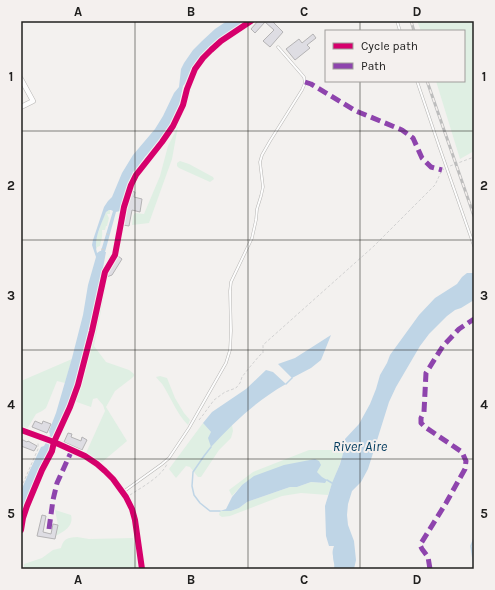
<svg xmlns="http://www.w3.org/2000/svg" width="495" height="590" viewBox="0 0 495 590" font-family="Karla,sans-serif">
  <style>
    .green { fill: #dfefe3 }
    .water { fill: #bfd5e6; fill-rule: evenodd }
    .lines { fill: none; stroke-linecap: round; stroke-linejoin: round }
    .stream { stroke: #bfd5e6; stroke-width: 1.5 }
    .building { fill: #dedde3; stroke: #b4b3b4 }
    .service-casing { stroke: #b7b6b4; stroke-width: 3 }
    .minor-casing { stroke: #b7b6b4; stroke-width: 5.5 }
    .tertiary-casing { stroke: #b7b6b4; stroke-width: 6 }
    .path { stroke: #d2d2d2; stroke-width: 1; stroke-dasharray: 3 2; stroke-linecap: butt }
    .service { stroke: #fdfdfd; stroke-width: 2 }
    .minor { stroke: #fdfdfd; stroke-width: 4.5 }
    .tertiary { stroke: #fdfdfd; stroke-width: 5.5 }
    .rail-casing { stroke: #bdbdbd; stroke-width: 3 }
    .rail { stroke: #f4f0ee; stroke-width: 1.5; stroke-dasharray: 4.5; stroke-linecap: butt }
    .service-bridge-casing { stroke: #b7b6b4; stroke-width: 3; stroke-linecap: butt }
    .service-bridge { stroke: #fdfdfd; stroke-width: 2 }
    .quiet { stroke: #8e44ad; stroke-width: 5; stroke-dasharray: 10 5; stroke-linecap: butt }
    .cycleway-casing { stroke: #f4f0ee; stroke-width: 8 }
    .cycleway { stroke: #d6006c; stroke-width: 6 }
    .grid { fill: none; stroke: #21201f; stroke-width: 1; stroke-opacity: 0.55 }
    .labels { text-anchor: middle; dominant-baseline: central; stroke-width: 4; stroke-linejoin: round; paint-order: stroke }
    .water-label { font-size: 14px; font-style: italic; fill: #073f61; stroke: #f4f0ee }
    .neatline { fill: none; stroke: #21201f; stroke-width: 1.5 }
    .grid-label { font-size: 13px; text-anchor: middle; font-weight: bold; fill: #21201f }
  </style>
  <rect width="100%" height="100%" fill="#f3f1ef"/>
  <!-- green -->
  <g class="green">
    <polygon points="417,21 474,21 474,151 460,159 436,81 464,81 464,31 421,31"/>
    <polygon points="178,126 172,159 149,223 132,225 133,216 135,213 144,214 160,176 168,146"/>
    <polygon points="180,161 189,164 213,177 214,179 210,182 179,168 177,166 177,163"/>
    <path d="M109 210H110V214H107L109 218 107 226H106L105 230H102C103 236 101 241 100 246L97 247V249L96 248 95 242 104 215 106 212Z"/>
    <polygon points="104,286 106,286 94,346 106,362 129,370 134,374 134,376 132,378 115,391 106,407 127,441 102,462 100,461 86,453 105,411 103,405 97,398 93,399 91,407 74,401 90,348"/>
    <polygon points="72,359 65,383 57,381 46,408 42,411 36,414 27,429 21,426 21,381"/>
    <path d="M160 376 167 378 175 398 184 413 190 420 188 425C177 414 172 400 164 387 162 383 159 381 156 377Z"/>
    <polygon points="203,423 211,432 227,429 232,425 233,431 231,438 219,450 201,477 198,477 190,467 186,466 176,478 169,469"/>
    <path d="M309 450H344C340 466 333 480 328 495L301 493 282 496 230 516 222 517 219 515 220 511H231L239 508 247 502 290 487H297L311 482 324 483 317 472 242 485 232 496 229 490 253 472Z"/>
    <path d="M55 510 71 515C74 526 64 532 55 536L58 525Z"/>
    <path d="M77 537 89 539 133 538 138 569H24V564L42 558 53 550 61 548C64 538 67 538 77 537Z"/>
  </g>
  <!-- water -->
  <g class="water">
    <path d="M227 21H246L213 44 206 50 196 64 189 79 183 86 179 106 171 125 165 135 145 157 136 170 131 179 120 211 116 212 105 252H106L103 268 85 353 72 393 56 433 52 440 49 450 32 487 21 516V491L29 472 41 447 44 446 50 435 49 431 56 413 72 358 83 315 88 285 96 257 92 245 93 240 104 207 108 201 112 197 122 173 133 155 155 129 163 116 174 93 179 87 181 69 184 63 193 50 202 41 215 29ZM109 210H111L113 211 101 251H100L97 253C93 240 101 225 106 212Z"/>
    <path d="M467 273H474V300L461 308 455 310 447 316 429 334 420 346 396 387 389 402 368 469 361 482 352 491 348 504 347 515 348 525 354 541 356 560 354 569H334C335 563 333 562 333 556 332 552 333 549 334 546H329L326 536 325 506 332 483 340 464 344 450 345 439 359 424 370 404 376 389 380 375 387 363 390 355 419 315 435 298 457 284 462 277Z"/>
    <polygon points="331,335 321,360 311,368 292,378 278,364 295,358"/>
    <path d="M266 370 273 372 286 384C256 401 234 422 211 447L208 438 211 432 203 423 212 412 246 389Z"/>
    <polygon points="315,459 319,461 321,465 317,472 322,477 327,480 325,483 311,482 297,487 290,487 247,502 239,508 231,511 220,511 226,509 232,497 242,485 254,476 284,465"/>
  </g>
  <g class="lines">
    <!-- stream -->
    <g class="stream">
      <polyline points="286,384 292,378"/>
      <polyline points="211,447 204,456 193,472 192,486 194,495 200,503 210,511 220,511"/>
      <polyline points="327,480 332,483"/>
      <polyline points="474,538 471,546 474,566"/>
    </g>
  </g>
  <!-- building -->
  <g class="building">
    <polygon points="258,21 272,21 283,32 270,47 263,41 274,30 265,22 255,33 251,29"/>
    <polygon points="313,34 316,38 307,45 310,48 295,60 286,49 299,39 302,43"/>
    <polygon points="130,191 135,192 134,197 142,199 140,212 132,210 129,226 123,225"/>
    <polygon points="118,256 122,259 112,275 104,278"/>
    <polygon points="35,421 42,424 43,421 51,424 47,433 32,427"/>
    <polygon points="68,433 72,434 71,437 81,441 82,437 87,440 82,450 64,442"/>
    <polygon points="21,439 27,442 28,441 37,446 34,451 21,446"/>
    <polygon points="42,515 46,516 43,532 51,534 53,524 58,525 55,539 37,536"/>
  </g>
  <g class="lines">
    <!-- service casing -->
    <g class="service-casing">
      <g id="service">
        <polyline points="397,21 400,31"/>
        <polyline points="417,81 439,146"/>
        <polyline points="453,186 474,246"/>
        <polyline points="123,492 162,464 169,458 189,428 226,363 230,350 231,331 230,291 231,282 252,238 256,220 257,209 261,196 263,187 260,162 262,155 270,141 302,90 305,83 304,77 278,47"/>
      </g>
    </g>
    <!-- minor casing -->
    <g class="minor-casing">
      <polyline id="minor" points="21,79 33,101 21,107"/>
    </g>
    <!-- tertiary casing -->
    <g class="tertiary-casing">
      <polyline id="tertiary" points="21,430 54,442 85,456 97,464 105,471 113,479 126,497 132,509 135,520 142,569"/>
    </g>
    <!-- path -->
    <g class="path">
      <polyline points="450,166 474,157"/>
      <polyline points="106,234 110,235"/>
      <polyline points="101,249 106,250"/>
      <polyline points="199,420 203,415 214,400 225,392 236,388 240,383 242,377 249,368 260,355 263,353 263,345 374,246 435,185 442,170 444,169"/>
      <polyline points="21,488 38,449 38,442"/>
      <path d="M130 495C142 487 161 477 167 464"/>
    </g>
    <!-- service -->
    <use href="#service" class="service"/>
    <!-- minor -->
    <use href="#minor" class="minor"/>
    <!-- tertiary -->
    <use href="#tertiary" class="tertiary"/>
    <!-- rail casing -->
    <g class="rail-casing">
      <g id="rail">
        <polyline points="411,21 414,31"/>
        <polyline points="427,81 474,216"/>
      </g>
    </g>
    <!-- rail -->
    <use href="#rail" class="rail"/>
    <!-- service-bridge casing -->
    <g class="service-bridge-casing">
      <polyline id="service-bridge" points="439,146 453,186"/>
    </g>
    <!-- service-bridge -->
    <use href="#service-bridge" class="service-bridge"/>
    <!-- quiet -->
    <g class="quiet">
      <polyline points="305,82 311,84 356,111 402,130 413,138 422,158 431,167 442,170"/>
      <polyline points="49,529 53,500 57,483 72,450"/>
      <polyline points="430,569 428,557 422,549 420,545 446,503 465,469 466,461 462,452 425,427 421,423 421,418 424,412 426,373 443,346 459,329 474,319"/>
    </g>
    <!-- cycleway casing -->
    <g class="cycleway-casing">
      <g id="cycleway">
        <polyline points="21,430 54,442 85,456 97,464 105,471 113,479 126,497 132,509 135,520 142,569"/>
        <polyline points="21,530 23,518 27,506 42,470 52,451 54,442 70,407 78,385 92,331 105,272 115,255 124,207 131,185 136,175 162,142 173,126 183,105 187,89 195,69 203,58 211,50 221,41 251,21"/>
      </g>
    </g>
    <!-- cycleway -->
    <use href="#cycleway" class="cycleway"/>
  </g>
  <!-- grid -->
  <path class="grid" d="M135 21V569M248 21V569M360 21V31M360 81V569M21 131H474M21 240H474M21 350H474M21 459H474"/>
  <g class="labels">
    <!-- water labels -->
    <g class="water-label">
      <text x="360" y="446">River Aire</text>
    </g>
  </g>
  <!-- border -->
  <rect width="495" height="590" fill="none" stroke="#f4f0ee" stroke-width="44"/>
  <!-- legend -->
  <rect x="325" y="30" width="140" height="52" fill="#f4f0ee" stroke="#a09d9b"/>
  <rect x="333" y="43" width="20" height="6" fill="#d6006c" stroke="#a09d9b"/>
  <text x="361" y="50" font-size="12" fill="#21201f">Cycle path</text>
  <rect x="333" y="63" width="20" height="6" fill="#8e44ad" stroke="#a09d9b"/>
  <text x="361" y="70" font-size="12" fill="#21201f">Path</text>
  <rect x="22" y="22" width="451" height="546" class="neatline"/>
  <g class="grid-label">
    <text x="78" y="16">A</text>
    <text x="191" y="16">B</text>
    <text x="304" y="16">C</text>
    <text x="417" y="16">D</text>
    <text x="11" y="81">1</text>
    <text x="484" y="81">1</text>
    <text x="11" y="190">2</text>
    <text x="484" y="190">2</text>
    <text x="11" y="300">3</text>
    <text x="484" y="300">3</text>
    <text x="11" y="409">4</text>
    <text x="484" y="409">4</text>
    <text x="11" y="518">5</text>
    <text x="484" y="518">5</text>
    <text x="78" y="584">A</text>
    <text x="191" y="584">B</text>
    <text x="304" y="584">C</text>
    <text x="417" y="584">D</text>
  </g>
</svg>
